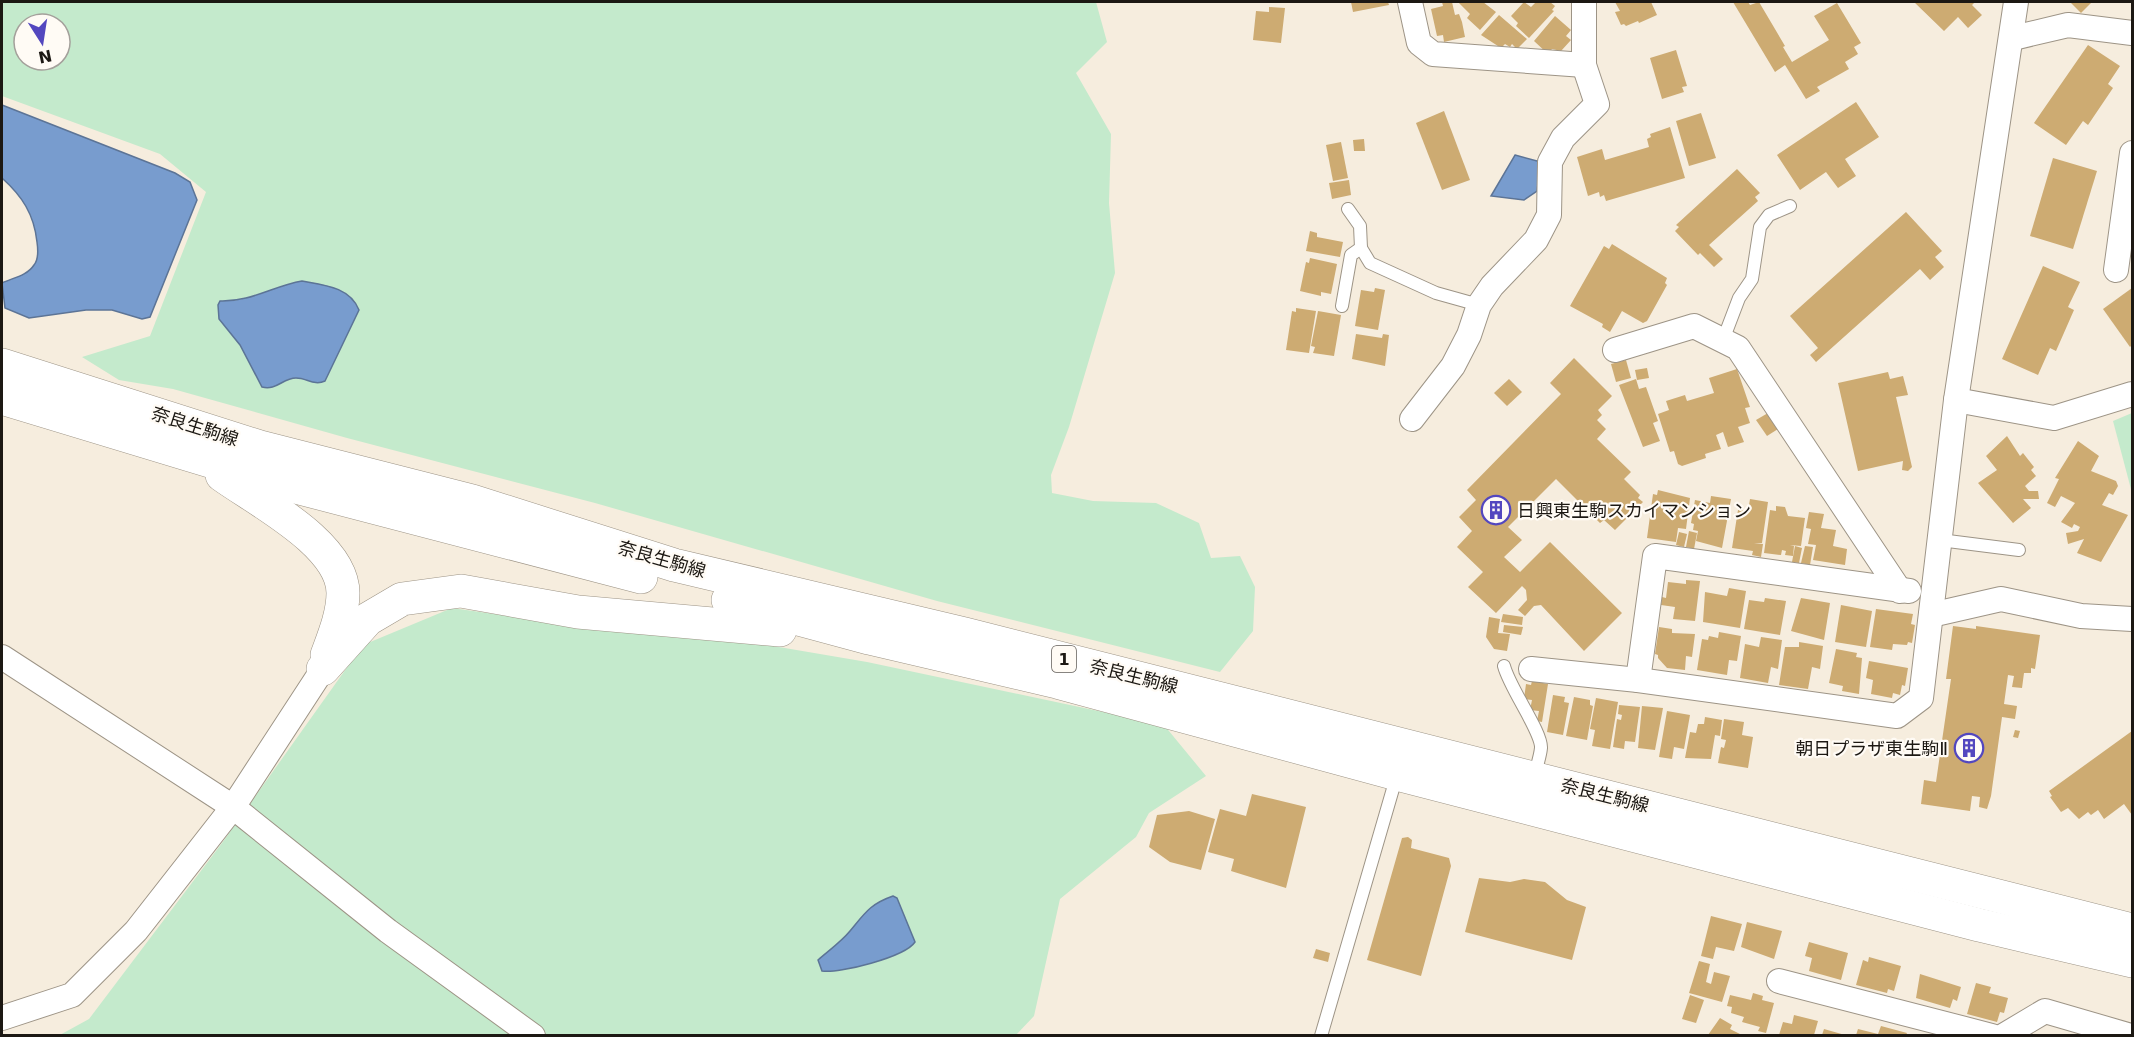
<svg xmlns="http://www.w3.org/2000/svg" width="2134" height="1037" viewBox="0 0 2134 1037" font-family="'DejaVu Sans','Noto Sans JP',sans-serif">
  <style>
    .green { fill: #c4eacc; fill-rule: evenodd }
    .water { fill: #789cce; stroke: #5c7496; stroke-width: 1.5 }
    .building { fill: #cdab72 }
    .lines { fill: none; stroke-linecap: round; stroke-linejoin: round }
    .lane-casing { stroke: #9d9486; stroke-width: 14 }
    .street-casing { stroke: #9d9486; stroke-width: 26 }
    .primary-casing { stroke: #9d9486; stroke-width: 34 }
    .lane { stroke: #fff; stroke-width: 12 }
    .street { stroke: #fff; stroke-width: 24 }
    .primary { stroke: #fff; stroke-width: 33 }
    .labels { text-anchor: middle; dominant-baseline: central; stroke-width: 4.5; stroke-linejoin: round; paint-order: stroke }
    .shield { fill: #fffbf5; stroke: #605c57; stroke-width: 1.5 }
    .shield-label { font-size: 16px; font-weight: bold; fill: #1c1813 }
    .street-label { font-size: 18px; fill: #1c1813; stroke: #fffbf5 }
    .poi-label { font-size: 18px; fill: #1c1813; stroke: #fffbf5; text-anchor: start }
  </style>
  <rect width="100%" height="100%" fill="#f6edde"/>
  <!-- green -->
  <g class="green">
    <path d="M2 2H1096L1107 42 1076 73 1111 134 1109 203 1115 273 1069 427 1051 475 1052 493 1093 501 1156 503 1199 523 1211 558 1240 556 1255 587 1253 631 1220 672 937 601 595 503 347 438 173 389 119 380 82 357 150 336 206 192 160 154 2 96ZM24 24H60V60H24Z"/>
    <polygon points="2132,413 2132,493 2113,421"/>
    <polygon points="452,608 587,627 773,646 867,662 1164,725 1206,776 1149,813 1136,837 1060,899 1034,1016 1016,1035 58,1036 89,1019 222,843 363,645"/>
  </g>
  <!-- water -->
  <g class="water">
    <path d="M2 105 175 173 190 182 197 200 150 317 142 319 112 310H86L29 318 5 308 2 283C12 278 27 276 34 265 39 259 38 249 37 242 34 214 22 196 2 178Z"/>
    <polygon points="1515,155 1541,162 1537,191 1524,200 1491,196"/>
    <path d="M302 281C324 285 350 287 359 310L325 381C314 386 307 378 296 378 283 378 276 391 262 387L240 345 219 319 218 305 220 301C251 302 273 286 302 281Z"/>
    <path d="M893 896 897 898 915 942C905 957 839 974 822 971L818 960C828 951 841 942 850 931 865 913 870 904 893 896Z"/>
  </g>
  <!-- building -->
  <g class="building">
    <polygon points="1351,2 1388,2 1389,5 1353,12"/>
    <polygon points="1442,2 1452,2 1455,15 1459,14 1462,22 1465,37 1444,42 1443,35 1437,36 1431,9 1443,6"/>
    <polygon points="1458,2 1483,2 1496,12 1480,30 1467,18 1470,14"/>
    <polygon points="1524,2 1531,7 1536,2 1550,2 1555,6 1552,10 1554,11 1529,38 1516,26 1518,23 1511,16"/>
    <polygon points="1615,2 1651,2 1657,15 1639,23 1638,21 1626,26 1624,24 1621,25 1615,12 1620,11"/>
    <polygon points="1733,2 1748,2 1750,5 1759,2 1785,46 1783,47 1792,62 1829,40 1814,16 1837,3 1861,43 1854,47 1858,54 1845,62 1849,69 1817,87 1820,91 1806,99 1785,65 1775,72"/>
    <polygon points="1914,2 1975,2 1972,5 1982,15 1968,28 1958,17 1944,31"/>
    <polygon points="2070,2 2092,2 2081,13"/>
    <polygon points="1269,7 1285,8 1281,43 1253,40 1256,11 1269,12"/>
    <polygon points="1499,15 1527,39 1517,49 1512,44 1510,47 1505,44 1501,48 1481,35"/>
    <polygon points="1555,16 1571,30 1566,36 1571,40 1561,51 1552,49 1548,54 1534,41"/>
    <polygon points="2088,45 2120,66 2108,84 2113,88 2088,125 2083,121 2066,145 2034,123"/>
    <polygon points="1676,50 1687,86 1682,87 1684,92 1662,99 1650,58"/>
    <polygon points="1856,102 1879,137 1845,159 1856,176 1838,188 1826,172 1800,190 1777,155"/>
    <polygon points="1444,111 1470,180 1442,190 1416,123"/>
    <polygon points="1701,113 1716,158 1689,166 1676,121"/>
    <polygon points="1670,127 1685,178 1606,201 1604,195 1600,197 1599,192 1588,196 1577,157 1602,149 1605,160 1649,147 1647,139 1651,137 1650,134"/>
    <polygon points="1364,139 1365,151 1354,151 1353,140"/>
    <polygon points="1341,142 1348,178 1333,181 1326,145"/>
    <polygon points="2053,158 2097,171 2073,249 2030,236"/>
    <polygon points="1737,169 1760,193 1755,197 1758,201 1709,245 1723,259 1714,267 1700,253 1698,255 1675,231 1679,227 1676,225"/>
    <polygon points="1349,180 1351,195 1332,199 1329,183"/>
    <polygon points="1906,212 1942,251 1935,257 1944,267 1930,280 1920,269 1816,362 1810,355 1818,348 1790,316"/>
    <polygon points="1310,231 1317,233 1317,237 1343,242 1340,257 1306,251"/>
    <polygon points="1612,244 1667,278 1665,283 1667,285 1647,321 1643,323 1622,311 1610,332 1602,327 1603,324 1570,306 1604,246 1609,249"/>
    <polygon points="1310,258 1337,264 1331,294 1321,292 1321,296 1300,291 1306,262 1309,263"/>
    <polygon points="2043,266 2080,282 2068,307 2074,310 2056,351 2050,348 2038,375 2002,359"/>
    <polygon points="1375,288 1385,290 1378,330 1355,326 1361,290 1374,292"/>
    <polygon points="2132,288 2132,345 2130,347 2103,309"/>
    <polygon points="1296,308 1316,311 1309,353 1286,350 1292,311 1296,312"/>
    <polygon points="1318,311 1341,315 1334,356 1313,353 1315,347 1311,346"/>
    <polygon points="1356,334 1382,338 1383,334 1389,335 1385,366 1352,359"/>
    <polygon points="1574,358 1612,396 1598,410 1602,415 1597,420 1606,429 1597,439 1631,472 1624,479 1640,495 1638,498 1643,502 1615,530 1604,520 1600,523 1556,479 1508,527 1522,540 1504,557 1520,572 1550,542 1622,613 1584,651 1541,605 1534,606 1525,616 1518,610 1527,600 1526,590 1522,586 1496,613 1468,587 1483,572 1457,547 1472,531 1459,517 1476,500 1467,490 1561,394 1550,383"/>
    <polygon points="1626,360 1631,378 1616,382 1611,364"/>
    <polygon points="1647,368 1649,378 1637,380 1635,370"/>
    <polygon points="1737,369 1750,407 1745,408 1750,423 1738,427 1744,442 1728,447 1723,432 1716,435 1721,449 1705,454 1706,458 1682,466 1678,464 1674,451 1670,452 1658,414 1669,410 1666,401 1685,395 1687,401 1714,393 1709,378"/>
    <polygon points="1888,372 1890,379 1903,376 1908,395 1896,397 1912,467 1908,471 1902,470 1903,461 1858,471 1838,383"/>
    <polygon points="1509,379 1522,392 1507,406 1494,393"/>
    <polygon points="1636,379 1639,389 1646,387 1658,421 1653,423 1660,441 1643,447 1619,385"/>
    <polygon points="1768,413 1778,429 1767,436 1756,420"/>
    <polygon points="2007,436 2020,456 2023,453 2034,467 2031,470 2036,476 2025,486 2029,491 2038,491 2039,499 2023,499 2031,508 2013,523 1978,483 1997,470 1986,456"/>
    <polygon points="2078,441 2099,456 2091,471 2116,481 2118,486 2113,495 2109,493 2102,505 2128,515 2101,562 2077,553 2084,539 2068,544 2066,533 2078,531 2080,527 2074,524 2072,528 2061,522 2075,503 2061,496 2055,507 2047,503 2059,479 2055,478"/>
    <polygon points="1658,490 1690,498 1686,529 1678,528 1676,542 1647,538 1653,494 1657,495"/>
    <polygon points="1711,496 1731,499 1722,548 1696,541 1698,531 1693,530 1694,524 1691,523 1695,500 1710,503"/>
    <polygon points="1750,499 1768,502 1762,543 1754,543 1763,544 1761,557 1752,555 1753,551 1732,548 1738,510 1748,511"/>
    <polygon points="1776,506 1785,507 1788,516 1805,518 1801,546 1790,545 1794,546 1793,556 1785,555 1786,551 1782,550 1781,555 1764,553 1770,510 1776,511"/>
    <polygon points="1809,512 1824,514 1821,528 1836,530 1833,546 1847,549 1845,565 1813,560 1816,545 1808,544 1811,529 1806,528"/>
    <polygon points="1689,531 1697,533 1694,549 1686,547"/>
    <polygon points="1679,532 1687,534 1684,547 1676,545"/>
    <polygon points="1795,546 1802,548 1799,563 1792,562"/>
    <polygon points="1805,546 1813,547 1810,565 1801,563"/>
    <polygon points="1686,580 1700,581 1695,621 1673,619 1675,607 1661,605 1662,597 1666,598 1668,582 1686,584"/>
    <polygon points="1729,588 1746,591 1740,628 1703,622 1705,592 1727,596"/>
    <polygon points="1765,598 1786,601 1780,635 1744,629 1749,600 1764,602"/>
    <polygon points="1801,598 1830,603 1824,640 1791,631"/>
    <polygon points="1841,605 1872,611 1866,647 1835,642"/>
    <polygon points="1876,609 1913,614 1911,624 1915,625 1912,643 1908,642 1907,645 1893,644 1892,650 1870,647"/>
    <polygon points="1503,614 1523,617 1522,625 1501,622"/>
    <polygon points="1489,617 1500,619 1498,633 1510,634 1507,651 1494,649 1486,637"/>
    <polygon points="1504,625 1523,627 1521,635 1503,632"/>
    <polygon points="1953,626 1976,629 1976,626 2040,635 2035,669 2031,668 2031,673 2024,673 2022,688 2012,687 2014,676 2008,675 2004,704 2017,706 2015,719 2002,717 1991,796 1987,809 1979,807 1980,797 1972,796 1970,811 1921,804 1924,780 1936,782 1951,679 1946,679"/>
    <polygon points="1659,627 1672,629 1672,633 1695,634 1692,657 1686,656 1685,670 1667,668 1658,658 1658,655 1655,654"/>
    <polygon points="1719,632 1741,636 1737,661 1729,660 1727,675 1697,670 1702,639 1708,640 1709,636 1718,638"/>
    <polygon points="1761,637 1782,640 1778,669 1771,667 1768,683 1740,678 1745,644 1759,647"/>
    <polygon points="1799,642 1823,646 1820,669 1812,667 1808,689 1779,685 1785,647 1799,647"/>
    <polygon points="1836,649 1857,653 1856,657 1862,658 1859,694 1842,691 1843,686 1829,683"/>
    <polygon points="1869,661 1908,668 1905,686 1902,685 1900,695 1893,693 1892,698 1871,694 1873,680 1866,678"/>
    <polygon points="1532,681 1548,684 1542,722 1537,721 1539,711 1530,710 1532,700 1524,699 1526,684 1531,685"/>
    <polygon points="1553,695 1565,697 1564,702 1569,703 1563,735 1547,732"/>
    <polygon points="1574,697 1590,700 1590,705 1593,706 1587,740 1566,736"/>
    <polygon points="1596,698 1618,702 1610,749 1592,746 1595,730 1590,729"/>
    <polygon points="1619,705 1640,707 1635,742 1625,741 1624,749 1613,747 1617,719 1621,720 1622,715 1618,714"/>
    <polygon points="1642,706 1663,708 1655,750 1638,748"/>
    <polygon points="1667,711 1690,715 1684,749 1674,747 1672,759 1659,757"/>
    <polygon points="1705,717 1722,720 1720,736 1715,735 1711,759 1685,758 1690,732 1696,733 1698,724 1704,724"/>
    <polygon points="1724,719 1744,722 1742,735 1753,737 1748,768 1718,763 1721,747 1724,748 1726,740 1721,739"/>
    <polygon points="2015,730 2020,731 2018,738 2013,737"/>
    <polygon points="2132,731 2132,815 2124,804 2104,819 2098,810 2091,815 2088,812 2079,819 2068,808 2061,812 2050,797 2052,796 2049,791"/>
    <polygon points="1252,794 1306,807 1286,888 1231,871 1234,859 1208,852 1220,809 1246,816"/>
    <polygon points="1189,811 1215,819 1201,870 1170,862 1149,847 1157,815"/>
    <polygon points="1408,837 1412,840 1411,848 1449,858 1451,866 1421,976 1367,960 1402,838"/>
    <polygon points="1479,878 1510,882 1524,879 1545,882 1567,900 1586,907 1572,960 1465,932"/>
    <polygon points="1711,916 1742,924 1734,951 1716,947 1713,959 1701,956"/>
    <polygon points="1747,922 1782,931 1774,959 1741,947"/>
    <polygon points="1809,942 1848,953 1841,980 1809,971 1812,958 1805,956"/>
    <polygon points="1316,949 1330,953 1328,962 1313,958"/>
    <polygon points="1869,957 1901,966 1894,991 1888,989 1887,993 1856,985 1863,960 1868,962"/>
    <polygon points="1699,961 1710,964 1706,982 1711,984 1714,972 1730,976 1722,1002 1689,993"/>
    <polygon points="1920,974 1961,987 1957,1001 1953,999 1950,1008 1916,998"/>
    <polygon points="1976,983 1991,987 1989,993 2008,998 2004,1013 2000,1012 1997,1022 1967,1014"/>
    <polygon points="1753,993 1763,996 1762,1000 1774,1003 1766,1033 1758,1031 1760,1027 1742,1022 1744,1017 1731,1013 1732,1007 1727,1006 1730,995 1751,1000"/>
    <polygon points="1690,995 1704,1000 1696,1023 1682,1019"/>
    <polygon points="1794,1015 1818,1021 1814,1035 1779,1035 1783,1022 1792,1024"/>
    <polygon points="1720,1018 1732,1025 1730,1029 1742,1035 1708,1035"/>
    <polygon points="1881,1026 1907,1033 1906,1035 1856,1035 1858,1029 1878,1034"/>
    <polygon points="1824,1029 1845,1035 1822,1035"/>
  </g>
  <g class="lines">
    <!-- lane casing -->
    <g class="lane-casing">
      <g id="lane">
        <polyline points="1348,209 1360,226 1361,248 1370,263 1436,293 1479,305"/>
        <polyline points="1342,306 1351,255 1361,248"/>
        <polyline points="1723,340 1739,298 1752,279 1760,227 1769,215 1790,206"/>
        <polyline points="1940,540 2019,550"/>
        <path d="M1504 666C1510 689 1542 732 1541 748 1540 758 1536 768 1534 777"/>
        <polyline points="1321,1036 1397,775"/>
      </g>
    </g>
    <!-- street casing -->
    <g class="street-casing">
      <g id="street">
        <polyline points="1410,2 1419,43 1433,54 1584,65"/>
        <polyline points="2013,38 2068,25 2132,33"/>
        <polyline points="2116,270 2132,153"/>
        <polyline points="1615,350 1694,326 1738,348 1900,591"/>
        <polyline points="1956,400 2054,418 2132,394"/>
        <polyline points="1412,419 1453,366 1469,335 1479,305 1492,286 1536,240 1549,215 1550,162 1563,138 1597,104 1584,65 1584,2"/>
        <polyline points="1931,615 2001,599 2081,616 2132,619"/>
        <polyline points="2,657 233,807 388,931 533,1036"/>
        <polyline points="1531,669 1638,680 1897,716 1921,698 1956,400 2016,2"/>
        <polyline points="1638,680 1655,556 1909,591"/>
        <polyline points="1779,981 1992,1036"/>
        <polyline points="2,1018 72,995 136,931 233,807 323,669"/>
        <polyline points="2003,1036 2045,1011 2131,1036"/>
      </g>
    </g>
    <!-- primary casing -->
    <g class="primary-casing">
      <g id="primary">
        <polyline points="2,365 260,447 472,501 674,565 965,634 2132,930"/>
        <polyline points="2,398 292,486 641,577"/>
        <path d="M222 475C258 501 343 544 343 593 343 614 334 636 327 655"/>
        <polyline points="728,600 869,638 1057,682 1397,774 1979,925 2132,961"/>
        <polyline points="323,669 368,619 402,599 461,591 578,612 780,630"/>
      </g>
    </g>
    <!-- lane -->
    <use href="#lane" class="lane"/>
    <!-- street -->
    <use href="#street" class="street"/>
    <!-- primary -->
    <use href="#primary" class="primary"/>
  </g>
  <!-- icons -->
  <defs>
    <g id="building-ring" transform="scale(1.5)"><circle r="9.5" fill="#fffbf5" stroke="#5347bf" stroke-width="1.5"/><path d="M-4-6H4V6H1V3H-1V6H-4ZM-2.5-4.3h1.7v1.8h-1.7ZM.8-4.3h1.7v1.8H.8ZM-2.5-1h1.7V.8h-1.7ZM.8-1h1.7V.8H.8Z" fill="#5347bf"/></g>
  </defs>
  <g fill-rule="evenodd">
    <use href="#building-ring" x="1496" y="510"/>
    <use href="#building-ring" x="1969" y="748"/>
  </g>
  <g class="labels">
    <!-- shield labels -->
    <rect class="shield" x="1052" y="646" width="24" height="26" rx="4.5"/>
    <g class="shield-label">
      <text x="1064" y="659">1</text>
    </g>
    <!-- street labels -->
    <g class="street-label">
      <text transform="translate(195 426) rotate(18)">奈良生駒線</text>
      <text transform="translate(662 559) rotate(16)">奈良生駒線</text>
      <text transform="translate(1134 676) rotate(14)">奈良生駒線</text>
      <text transform="translate(1605 795) rotate(14)">奈良生駒線</text>
    </g>
    <!-- poi labels -->
    <g class="poi-label">
      <text x="1517" y="510">日興東生駒スカイマンション</text>
      <text x="1948" y="748" text-anchor="end">朝日プラザ東生駒Ⅱ</text>
    </g>
  </g>
  <!-- border -->
  <rect width="2134" height="1037" fill="none" stroke="#1c1813" stroke-width="6"/>
  <!-- north arrow -->
  <g transform="translate(42 42) rotate(168)"><circle r="28" fill="#fffbf5" stroke="#a4a09b" stroke-width="1.5"/>
  <path d="M0-4.5L10 22L0 15L-10 22Z" fill="#5347bf"/>
  <text y="-9" font-size="16" font-weight="bold" text-anchor="middle" fill="#1c1813">N</text>
  </g>
</svg>
